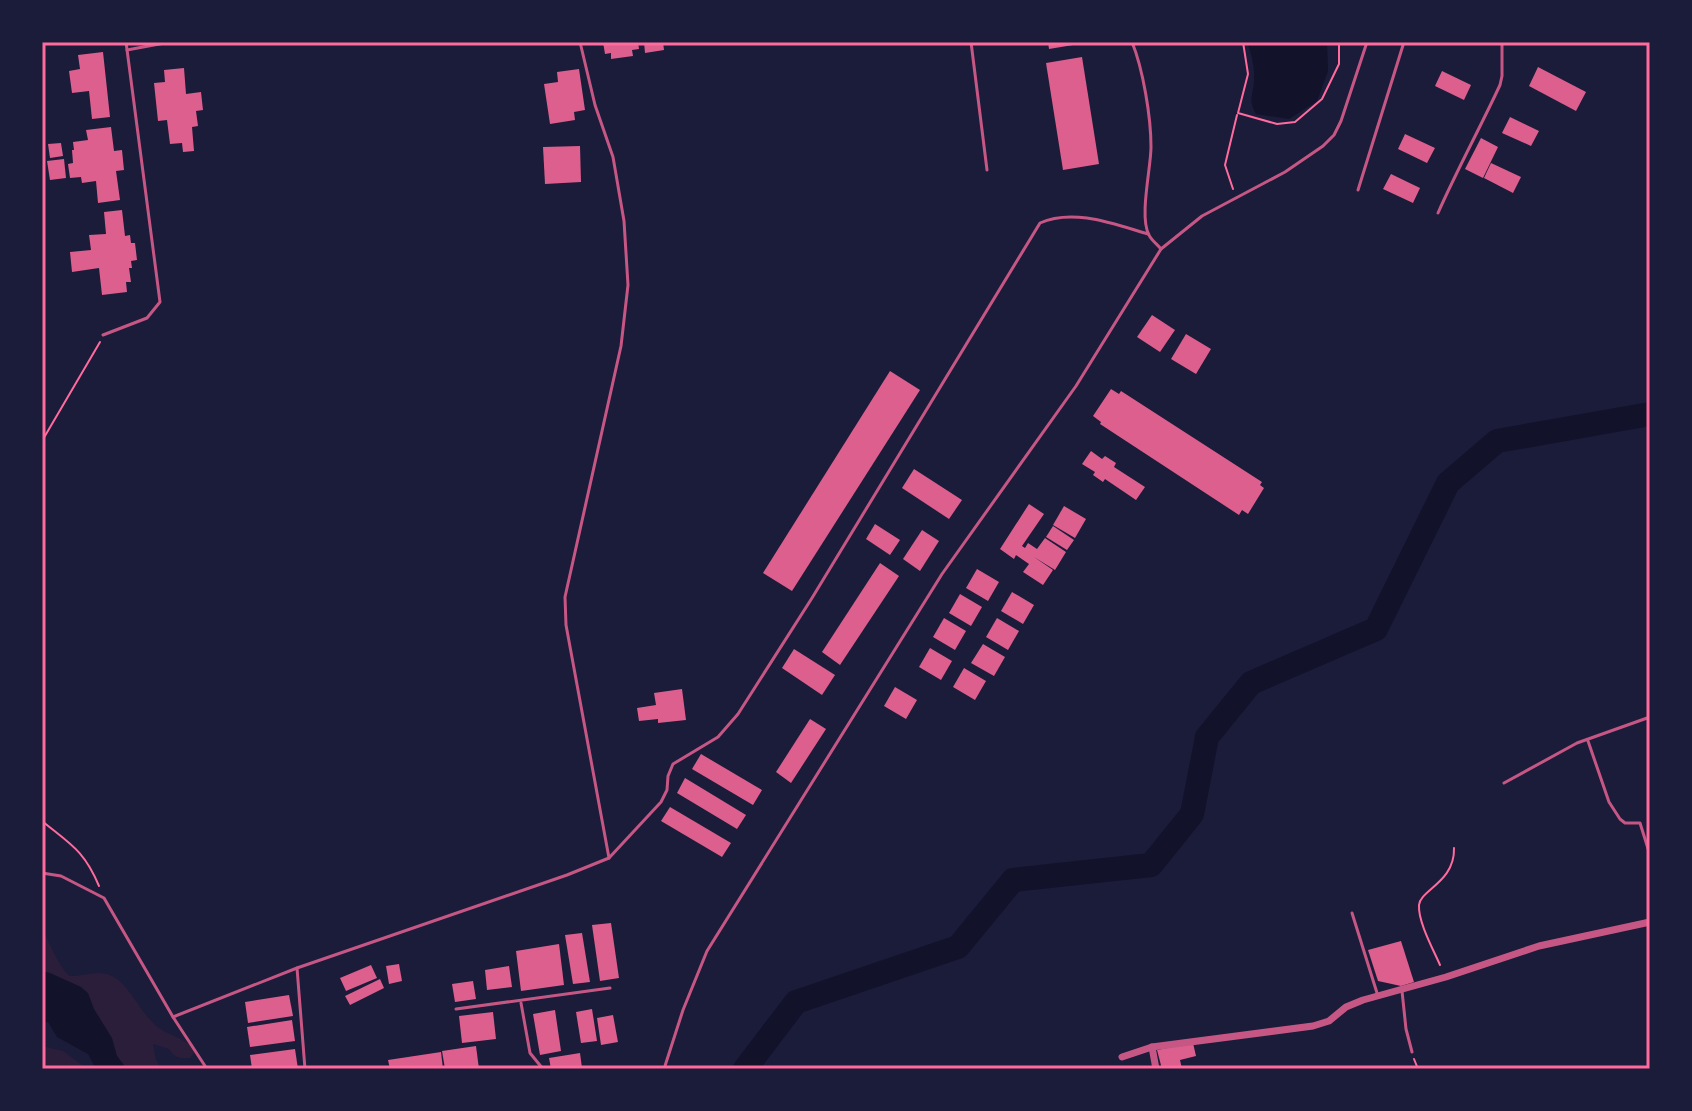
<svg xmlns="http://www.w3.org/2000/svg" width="1692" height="1111" viewBox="0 0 1692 1111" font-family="'Noto Sans',sans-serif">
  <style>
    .green { fill: #2a1e3b }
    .water { fill: #12122b }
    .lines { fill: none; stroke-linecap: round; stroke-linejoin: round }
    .river { stroke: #12122b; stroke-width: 24 }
    .building { fill: #dd5f8e }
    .path { stroke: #ff6b9d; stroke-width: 2 }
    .service { stroke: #c65784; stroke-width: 3 }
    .minor { stroke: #c65784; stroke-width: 7 }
    .neatline { fill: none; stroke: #ff6b9d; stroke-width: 3 }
  </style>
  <rect width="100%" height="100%" fill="#1b1b3a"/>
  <!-- green -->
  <g class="green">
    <path d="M42 929C51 945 56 962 69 976 83 977 98 969 112 976 131 986 141 1015 159 1028 171 1037 188 1038 195 1052L190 1058C179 1059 174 1057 169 1049L153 1044 156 1060 162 1069H121L42 980Z"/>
    <polygon points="42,1046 63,1051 87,1069 45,1069 42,1061"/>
  </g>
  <!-- water -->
  <g class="water">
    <path d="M1247 42H1327L1328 71 1317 101 1289 119 1256 114C1248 100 1253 96 1254 82 1255 68 1252 55 1247 42Z"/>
    <polygon points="42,971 50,973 81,987 88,993 94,1009 112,1038 117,1056 127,1069 96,1069 88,1054 57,1037 48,1022 42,1023"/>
  </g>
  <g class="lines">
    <!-- river -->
    <polyline class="river" points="745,1069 796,1002 958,947 1013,880 1151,865 1192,814 1207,737 1251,683 1376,629 1448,483 1497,441 1650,414"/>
  </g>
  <!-- building -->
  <g class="building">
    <polygon points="603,42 638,42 639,49 632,50 633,56 611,59 611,53 605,54"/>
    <polygon points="644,42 663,42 664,50 645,53"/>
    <polygon points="1048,42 1079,42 1079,44 1049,49"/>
    <polygon points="103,52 110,117 92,119 89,91 72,93 69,71 80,69 78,55"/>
    <polygon points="1082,57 1099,164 1063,170 1046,63"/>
    <polygon points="1538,67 1586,92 1576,111 1529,86"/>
    <polygon points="184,68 186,94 201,92 203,110 196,111 198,126 192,127 194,151 183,152 182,143 170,144 167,120 158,121 154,83 165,82 164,70"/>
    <polygon points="579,69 585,110 574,112 575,120 550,124 544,84 558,82 557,72"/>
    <polygon points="1442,71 1471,85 1464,100 1435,86"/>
    <polygon points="1510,117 1539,131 1531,146 1502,133"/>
    <polygon points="111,127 114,151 122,150 124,170 116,171 120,200 98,203 96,181 82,183 81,177 70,178 68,164 73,163 72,150 74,150 73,142 88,140 86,130"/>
    <polygon points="1405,134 1435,148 1427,163 1398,149"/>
    <polygon points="1481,138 1498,147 1483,178 1465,169"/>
    <polygon points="61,143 63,156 50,158 48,144"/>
    <polygon points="580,146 581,182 545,184 543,147"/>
    <polygon points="64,159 66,178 50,180 47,161"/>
    <polygon points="1491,163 1521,177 1513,193 1484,178"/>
    <polygon points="1391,174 1420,188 1413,203 1383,189"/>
    <polygon points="122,210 125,236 130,235 131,243 135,243 137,260 131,261 132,268 129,268 131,282 126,282 127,292 102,295 99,268 72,272 70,252 91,250 89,235 106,234 104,212"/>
    <polygon points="1152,315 1175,330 1160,352 1137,337"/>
    <polygon points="1186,334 1211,349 1196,374 1171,359"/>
    <polygon points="890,371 920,390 792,591 763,573"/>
    <polygon points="1111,389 1119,394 1121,391 1262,482 1260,485 1264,488 1248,514 1242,510 1239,515 1100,424 1101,422 1093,416"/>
    <polygon points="1091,451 1102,459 1105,456 1116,463 1114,467 1145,487 1136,500 1105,479 1103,482 1093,475 1095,472 1082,464"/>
    <polygon points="914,469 962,500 949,519 902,488"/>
    <polygon points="1029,504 1044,514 1022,546 1025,548 1028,543 1037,549 1045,538 1066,552 1055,570 1034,557 1053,570 1043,585 1023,572 1029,564 1016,555 1014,559 1000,549"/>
    <polygon points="1064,506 1086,519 1075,538 1053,525"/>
    <polygon points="875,524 900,540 890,555 866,539"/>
    <polygon points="1053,526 1074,540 1067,550 1046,537"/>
    <polygon points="922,530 939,541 920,571 903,559"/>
    <polygon points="880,563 899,576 840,665 822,652"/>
    <polygon points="977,569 999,582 988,601 966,588"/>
    <polygon points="1012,592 1034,605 1023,624 1001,611"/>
    <polygon points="960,594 982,607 971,626 949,613"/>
    <polygon points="944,618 966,631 955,650 933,637"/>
    <polygon points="997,618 1019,631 1008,650 986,637"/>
    <polygon points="983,644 1005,657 994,676 971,663"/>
    <polygon points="930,648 952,661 941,680 919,667"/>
    <polygon points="794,649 835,675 822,695 782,668"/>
    <polygon points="964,668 986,681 975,700 953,687"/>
    <polygon points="895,687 917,700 906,719 884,706"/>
    <polygon points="682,689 686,720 658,723 658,719 639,721 637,708 656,705 654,693"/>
    <polygon points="810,719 826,729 791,783 776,772"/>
    <polygon points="701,754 762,790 753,805 692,769"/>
    <polygon points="685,778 746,815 737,829 677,793"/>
    <polygon points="670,807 731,843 722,857 661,821"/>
    <polygon points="611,923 619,978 600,981 592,925"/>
    <polygon points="582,933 590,982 573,984 565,935"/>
    <polygon points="1401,941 1414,982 1401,986 1378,981 1368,950"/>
    <polygon points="559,944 564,985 521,991 516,951"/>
    <polygon points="399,964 402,981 389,984 386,966"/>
    <polygon points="371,965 377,978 346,991 340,978"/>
    <polygon points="509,966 512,987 487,990 485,970"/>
    <polygon points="380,979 384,988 350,1005 345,996"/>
    <polygon points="473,981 476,999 455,1002 452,984"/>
    <polygon points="289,995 293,1016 248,1023 245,1002"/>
    <polygon points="592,1009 597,1041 581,1043 576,1012"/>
    <polygon points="555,1010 561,1051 540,1055 533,1014"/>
    <polygon points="493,1012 496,1039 462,1043 459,1016"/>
    <polygon points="613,1015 618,1042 601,1045 597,1018"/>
    <polygon points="292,1020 295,1041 250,1047 247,1027"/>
    <polygon points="1193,1043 1196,1056 1180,1060 1182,1069 1162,1069 1157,1050"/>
    <polygon points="476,1046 479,1069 445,1069 442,1051"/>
    <polygon points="295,1049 298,1069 252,1069 250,1055"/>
    <polygon points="441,1052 443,1069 390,1069 388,1060"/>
    <polygon points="580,1053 582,1068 551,1069 549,1058"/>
  </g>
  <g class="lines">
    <!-- path -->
    <g class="path">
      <polyline points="1243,42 1248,74 1238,113 1277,124 1295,122 1322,99 1339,64 1339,42"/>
      <polyline points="1233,189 1225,165 1237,115"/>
      <polyline points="42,441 100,342"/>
      <path d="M42 821C70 844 84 850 99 886"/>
      <path d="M1440 965C1433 949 1418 922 1419 905 1420 890 1455 882 1454 848"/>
      <polyline points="1414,1059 1418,1069"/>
    </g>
    <!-- service -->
    <g class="service">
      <polyline points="971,42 987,170"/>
      <path d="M1132 42C1143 69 1151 117 1151 147 1151 168 1139 217 1149 235 1151 240 1158 245 1161 249"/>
      <polyline points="127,50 170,42"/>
      <polyline points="1358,190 1404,42"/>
      <path d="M1438 213C1457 170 1480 128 1500 85L1502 76V42"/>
      <polyline points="103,335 147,318 160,302 126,42"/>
      <polyline points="1588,741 1609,802 1620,819 1625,823 1640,823 1650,855"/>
      <polyline points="1504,783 1577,743 1650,717"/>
      <path d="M609 858 661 802 667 790 668 776 673 764 718 737 738 714 812 598 1040 223C1073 208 1114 224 1148 234"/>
      <polyline points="42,873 61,876 104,898 173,1017 207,1069"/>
      <polyline points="1352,913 1377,993"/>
      <polyline points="297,968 305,1069"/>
      <polyline points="1402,991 1406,1029 1412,1052"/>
      <polyline points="521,1003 530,1053 543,1069"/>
      <polyline points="456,1009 610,988"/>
      <polyline points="173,1017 297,968 567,875 609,858 566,625 565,597 621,346 628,285 624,221 613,157 595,105 580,42"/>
      <polyline points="664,1069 683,1010 707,951 942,574 1076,386 1161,249 1202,216 1285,172 1323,146 1334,135 1341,121 1367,42"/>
    </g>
    <!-- minor -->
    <g class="minor">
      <polyline points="1152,1047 1156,1069"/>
      <polyline points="1122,1057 1152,1047 1313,1026 1329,1021 1346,1007 1363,1000 1446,977 1539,946 1650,922"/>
    </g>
  </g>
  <!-- border -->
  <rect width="1692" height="1111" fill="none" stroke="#1b1b3a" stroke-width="88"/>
  <rect x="44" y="44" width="1604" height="1023" class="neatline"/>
</svg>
